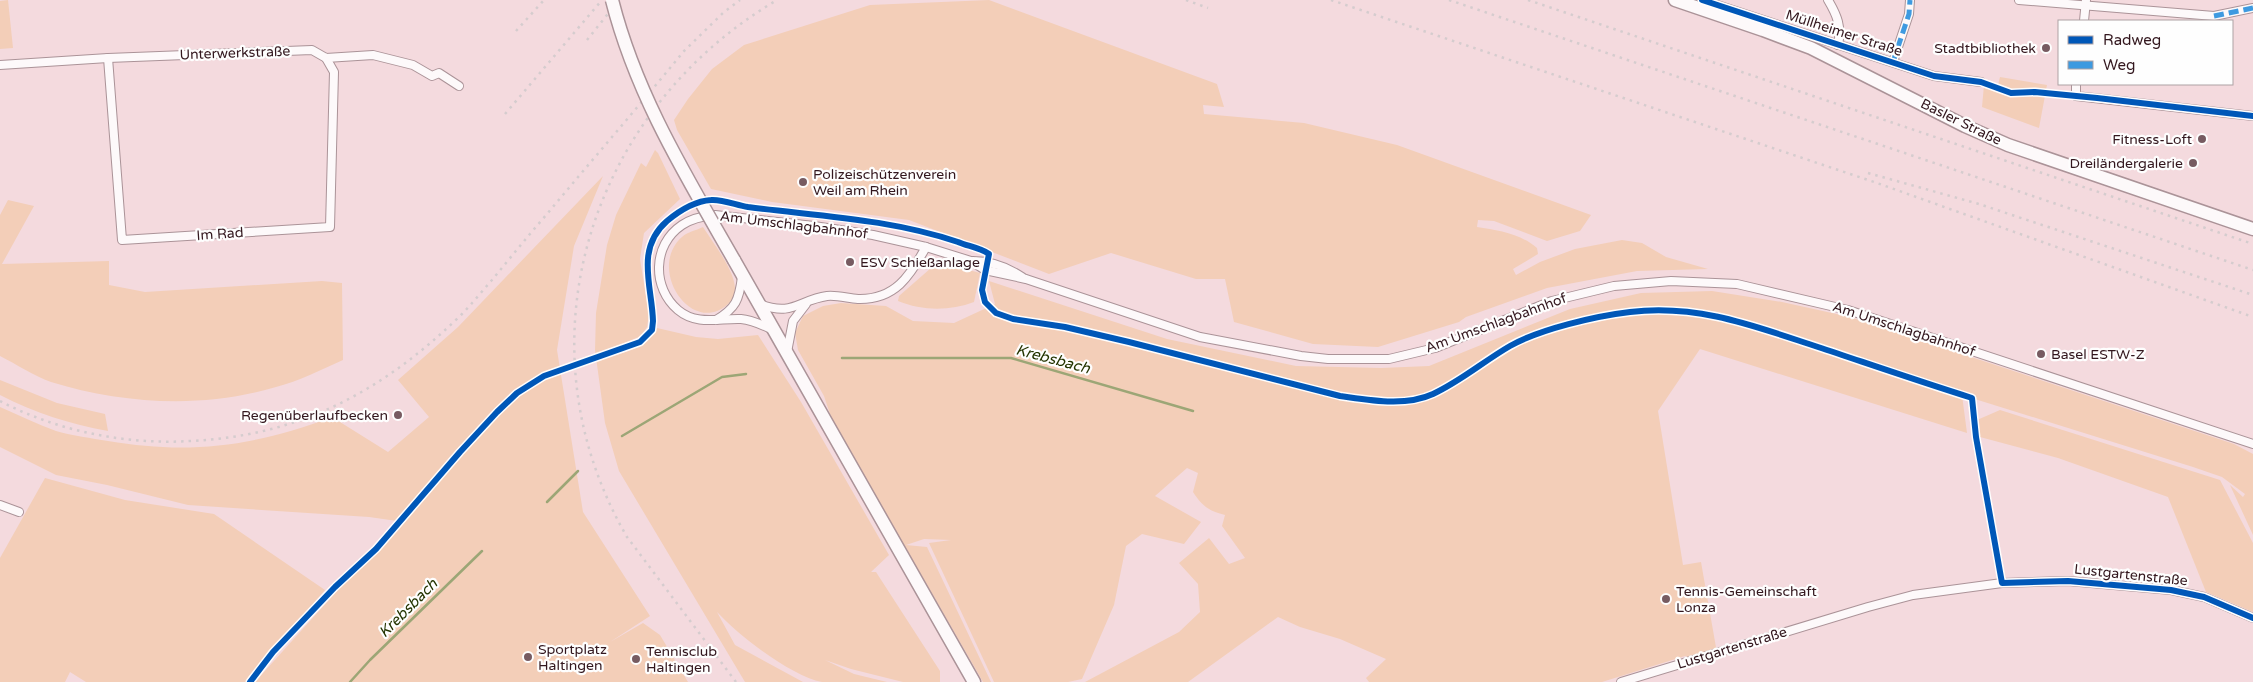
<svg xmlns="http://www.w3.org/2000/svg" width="2253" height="682" viewBox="0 0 2253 682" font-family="'Varela Round',sans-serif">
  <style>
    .green { fill: #f3ceb8 }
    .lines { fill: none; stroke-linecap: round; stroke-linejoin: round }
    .stream { stroke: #9ca676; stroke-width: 2.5 }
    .street-casing { stroke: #ab9398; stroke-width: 10 }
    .primary-casing { stroke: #ab9398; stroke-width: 15 }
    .street { stroke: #fdf9fa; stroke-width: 8 }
    .primary { stroke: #fdf9fa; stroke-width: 12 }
    .rail { stroke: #d5ccce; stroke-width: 2.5; stroke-dasharray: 2.5 5; stroke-linecap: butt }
    .primary-bridge-casing { stroke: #ab9398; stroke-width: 15; stroke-linecap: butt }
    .primary-bridge { stroke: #fdf9fa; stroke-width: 12 }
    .quiet { stroke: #3e9ae0; stroke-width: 5; stroke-dasharray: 10 5; stroke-linecap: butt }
    .cycleway-casing { stroke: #fefefe; stroke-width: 9 }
    .cycleway { stroke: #0057b8; stroke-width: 6 }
    .poi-dot { fill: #775b61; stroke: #fefefe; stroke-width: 2 }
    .labels { text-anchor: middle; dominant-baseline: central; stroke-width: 4.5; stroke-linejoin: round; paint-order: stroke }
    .street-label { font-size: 14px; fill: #33171e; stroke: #fefefe }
    .poi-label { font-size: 14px; fill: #33171e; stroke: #fefefe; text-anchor: start }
    .water-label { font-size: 15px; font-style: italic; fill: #243400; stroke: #fefefe }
  </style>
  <rect width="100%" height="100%" fill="#f4dade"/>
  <!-- green -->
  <g class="green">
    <polygon points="8,0 13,48 0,49 0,1"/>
    <path d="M989 0 1217 84 1224 107 1203 105 1204 114 1304 123 1397 145 1591 215 1580 231 1547 241 1494 221 1478 220 1477 227C1498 230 1521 234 1537 248L1538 254 1513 269 1516 275 1540 262 1575 249 1622 240 1642 243 1666 257 1708 269 1637 271 1547 288 1466 317 1459 322 1378 347 1313 344 1234 322 1225 279H1196L1111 253 1049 274 909 220 772 202 711 189 677 130 674 120 688 99 712 69 744 45 870 5Z"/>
    <polygon points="2000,77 2047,85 2039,128 1982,107 1984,85 1998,85"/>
    <path d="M655 150 658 153 680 199 644 233 640 259 649 315 647 327 641 336 615 347 616 355C634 350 647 344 657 328L696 337 718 339 758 335 801 402 889 555 871 572H876L940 671V682H903L851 669 825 660 854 674 887 682C869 682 839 682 822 682 791 676 738 635 717 612L735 645 803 682H745L619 471 605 423 595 350 596 313 607 245 616 215 641 163 646 167Z"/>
    <path d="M603 176 574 246 557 350 583 512 650 616 610 642 643 623 660 635 688 682H255L337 591 404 522 369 517 188 505 107 485 56 475 0 447V407C19 415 37 424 56 431 73 436 91 438 108 441 190 455 255 446 332 417L388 452 429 417 398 380 458 327Z"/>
    <path d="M8 200 34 206 2 264 109 261V285L145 292 322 281 342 283 343 360C321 370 299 381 276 387 204 409 122 404 51 382 34 376 16 364 0 356V215Z"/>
    <path d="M703 227C713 243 734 269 735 288 735 295 733 300 728 304 692 337 646 269 682 237 687 232 697 230 703 227Z"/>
    <path d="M943 263 980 273 974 302C950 311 922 311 898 301L899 296 931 268Z"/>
    <path d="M989 281 1167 339 1296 366 1381 368 1429 366 1570 309 1641 293 1712 291 1782 302 1850 317 2234 444 2253 454V535L2230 485 2243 497 2245 494 2222 477 2193 467 1962 395 1967 433 1700 349 1658 411 1683 565 1701 562 1717 653 1694 660 1685 656 1602 682H1369L1366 678 1386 659 1340 639 1300 627 1278 617 1188 682H1085L1179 632 1200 612 1198 584 1179 563 1209 538 1229 564 1245 558 1222 526 1225 515C1209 511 1202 506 1193 492L1198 473 1187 468 1155 496 1201 522 1184 544 1142 534 1126 546 1114 605 1082 679 1068 682H994L929 543 951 540 924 539 906 545 927 547 991 682H983L832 420 824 396 798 350 795 333 803 316 823 306 841 303 886 306 913 321 954 323 995 304Z"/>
    <path d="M0 380 57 403 105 414 108 431C70 424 35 413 0 395Z"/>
    <polygon points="2000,410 2220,480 2253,543 2253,612 2206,592 2168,497 2058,458 1980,437 1977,420"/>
    <polygon points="45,478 125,500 214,514 325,590 246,682 86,682 70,672 65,682 0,682 0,558"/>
  </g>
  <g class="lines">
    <!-- stream -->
    <g class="stream">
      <polyline points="842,358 1011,358 1193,411"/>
      <polyline points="622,436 722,377 746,374"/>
      <polyline points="547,502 578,471"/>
      <polyline points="350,682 370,660 482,551"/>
    </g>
    <!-- street casing -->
    <g class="street-casing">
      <g id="street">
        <polyline points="1702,0 1934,76 1981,82"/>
        <path d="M1828 0C1837 15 1842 27 1838 45"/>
        <polyline points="2019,0 2214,16 2253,8"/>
        <polyline points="2084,21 2086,0"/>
        <polyline points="108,58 122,240 330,227 334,72 326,58"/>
        <polyline points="1893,62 1909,14 1910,0"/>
        <polyline points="0,65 108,58 312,50 326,58 373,55 413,65 432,76 439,73 459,86"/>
        <polyline points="2076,84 2076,96 2253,116"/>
        <path d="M973 261C992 261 1007 267 1022 277"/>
        <path d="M760 304C792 317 799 300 827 296 837 295 847 298 858 299 895 300 910 276 926 247"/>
        <path d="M716 320C736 308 739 300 742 277"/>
        <path d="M773 330C763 325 752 320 741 319 719 318 697 326 678 310 652 288 652 245 682 225 691 219 703 216 715 215L814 226 873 235 926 247 971 261 985 270 1026 279 1200 337 1301 356 1328 359H1389L1435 348 1552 301 1614 286 1671 281 1737 284 1848 310 2253 444"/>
        <polyline points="787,352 793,321 806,304"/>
        <polyline points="0,505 19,512"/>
        <polyline points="1621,682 1868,607 1913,595 2002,583 2068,581 2171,590 2204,597 2253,618"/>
      </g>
    </g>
    <!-- primary casing -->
    <g class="primary-casing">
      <g id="primary">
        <polyline points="1675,0 1763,30 1811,48 1965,126 2008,145 2253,229"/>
        <polyline points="734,260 974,682"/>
      </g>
    </g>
    <!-- street -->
    <use href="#street" class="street"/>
    <!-- primary -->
    <use href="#primary" class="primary"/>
    <!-- rail -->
    <g class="rail">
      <polyline points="1186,0 1208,8"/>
      <polyline points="1331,0 1877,183 2253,317"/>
      <polyline points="1449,0 2253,270"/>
      <polyline points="1528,0 2253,244"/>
      <polyline points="516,31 544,0"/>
      <polyline points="587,40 619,0"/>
      <polyline points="505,114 602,0"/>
      <polyline points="1868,173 1979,204 2253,295"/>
      <path d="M0 401C57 431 126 445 190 441 300 436 383 391 461 315 472 304 482 291 492 280 510 258 528 236 547 214 592 160 639 106 684 51L723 13 740 0"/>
      <path d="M736 682 627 537C515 344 589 111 777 0"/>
    </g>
    <!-- primary-bridge casing -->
    <g class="primary-bridge-casing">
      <path id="primary-bridge" d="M612 0C636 95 686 176 734 260"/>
    </g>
    <!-- primary-bridge -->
    <use href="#primary-bridge" class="primary-bridge"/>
    <!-- quiet -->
    <g class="quiet">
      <polyline points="2214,16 2253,8"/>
      <polyline points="1893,62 1909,14 1910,0"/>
      <polyline points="2076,85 2076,84"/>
    </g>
    <!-- cycleway casing -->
    <g class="cycleway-casing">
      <g id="cycleway">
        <polyline points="1702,0 1934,76 1981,82 2011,93 2035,92 2097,98 2253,116"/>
        <path d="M250 682 273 652 335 587 376 549 460 452 497 412 517 393 544 376 640 342 652 330 653 321C652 286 635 249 667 221 679 211 695 201 711 200 722 199 736 205 748 207 818 216 890 219 958 242 967 246 981 248 989 254L982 290 985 302 996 313 1013 319 1065 327 1129 342 1340 396C1369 400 1405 407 1433 394 1461 381 1484 361 1510 346 1540 329 1596 316 1630 312 1699 304 1754 326 1818 347 1869 364 1921 382 1972 398L1976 437 2002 583 2068 581 2171 590 2204 597 2253 618"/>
      </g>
    </g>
    <!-- cycleway -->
    <use href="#cycleway" class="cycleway"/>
  </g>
  <!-- markers -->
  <g class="poi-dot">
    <circle cx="2046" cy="48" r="5"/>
    <circle cx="2202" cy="139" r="5"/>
    <circle cx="2193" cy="163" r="5"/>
    <circle cx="803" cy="182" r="5"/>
    <circle cx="850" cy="262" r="5"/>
    <circle cx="2041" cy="354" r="5"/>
    <circle cx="398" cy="415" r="5"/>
    <circle cx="1666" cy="599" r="5"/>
    <circle cx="528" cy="657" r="5"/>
    <circle cx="636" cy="659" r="5"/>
  </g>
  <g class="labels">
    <!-- street labels -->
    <g class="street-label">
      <text transform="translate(1844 33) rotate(18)">Müllheimer Straße</text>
      <text transform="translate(235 53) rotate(-2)">Unterwerkstraße</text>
      <text transform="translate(1961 122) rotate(26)">Basler Straße</text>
      <text transform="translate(794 225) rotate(7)">Am Umschlagbahnhof</text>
      <text transform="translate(220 234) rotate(-4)">Im Rad</text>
      <text transform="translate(1496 323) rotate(-20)">Am Umschlagbahnhof</text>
      <text transform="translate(1904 329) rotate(18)">Am Umschlagbahnhof</text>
      <text transform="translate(2131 575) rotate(6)">Lustgartenstraße</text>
      <text transform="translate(1732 648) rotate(-17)">Lustgartenstraße</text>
    </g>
    <!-- poi labels -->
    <g class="poi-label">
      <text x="2036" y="48" text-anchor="end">Stadtbibliothek</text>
      <text x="2192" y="139" text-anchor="end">Fitness-Loft</text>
      <text x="2183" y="163" text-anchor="end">Dreiländergalerie</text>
      <text x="813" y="174">Polizeischützenverein<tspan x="813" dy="16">Weil am Rhein</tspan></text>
      <text x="860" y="262">ESV Schießanlage</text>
      <text x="2051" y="354">Basel ESTW-Z</text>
      <text x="388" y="415" text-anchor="end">Regenüberlaufbecken</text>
      <text x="1676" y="591">Tennis-Gemeinschaft<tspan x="1676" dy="16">Lonza</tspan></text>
      <text x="538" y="649">Sportplatz<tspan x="538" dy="16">Haltingen</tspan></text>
      <text x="646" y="651">Tennisclub<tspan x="646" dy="16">Haltingen</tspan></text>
    </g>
    <!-- water labels -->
    <g class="water-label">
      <text transform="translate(1053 359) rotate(15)">Krebsbach</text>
      <text transform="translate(408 608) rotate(-45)">Krebsbach</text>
    </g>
  </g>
  <!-- legend -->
  <rect x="2058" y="20" width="175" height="65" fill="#fefefe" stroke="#ada2a4"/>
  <rect x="2068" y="36" width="25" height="8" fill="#0057b8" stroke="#ada2a4"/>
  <text x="2103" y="45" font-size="15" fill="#33171e">Radweg</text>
  <rect x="2068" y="61" width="25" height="8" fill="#3e9ae0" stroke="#ada2a4"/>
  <text x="2103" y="70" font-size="15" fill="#33171e">Weg</text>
</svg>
